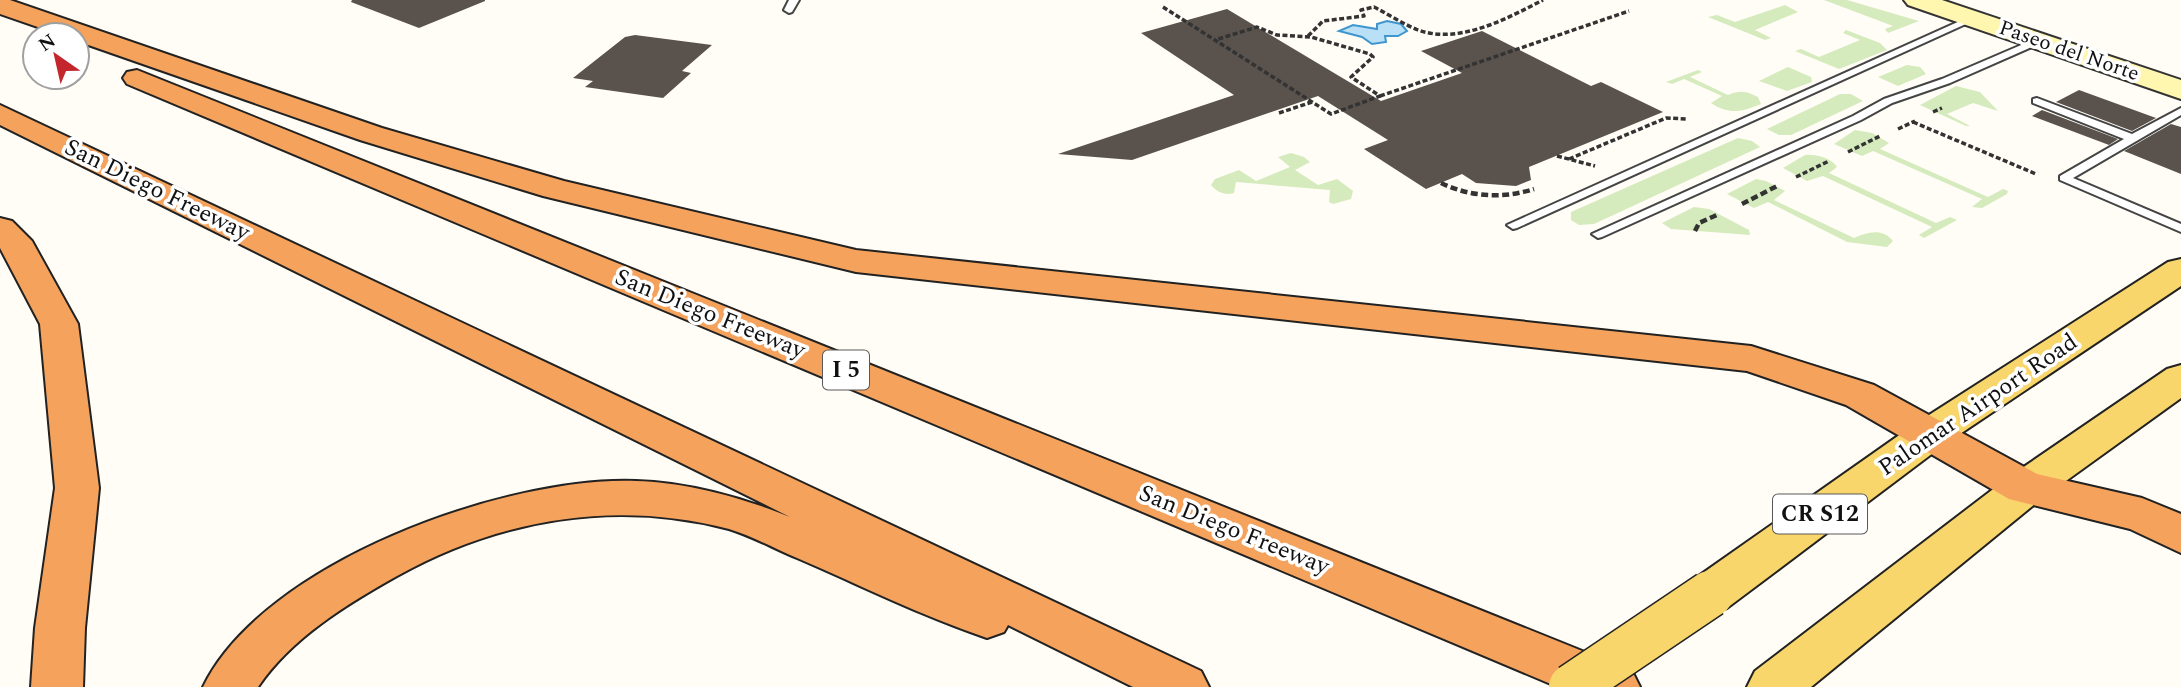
<svg xmlns="http://www.w3.org/2000/svg" width="2181" height="687" viewBox="0 0 2181 687" font-family="Spectral,serif">
  <style>
    .green { fill: #d5ebbd }
    .water { fill: #b9e0f7; stroke: #3f96cf; stroke-width: 2 }
    .building { fill: #5a524d }
    .lines { fill: none; stroke-linecap: round; stroke-linejoin: round }
    .service-casing { stroke: #444; stroke-width: 4 }
    .secondary-casing { stroke: #333; stroke-width: 4 }
    .primary-casing { stroke: #222; stroke-width: 4 }
    .motorway-casing { stroke: #222; stroke-width: 4 }
    .path-far1 { stroke: #333; stroke-width: 3.5; stroke-dasharray: 5 2.5; stroke-linecap: butt }
    .path { stroke: #333; stroke-width: 4.5; stroke-dasharray: 7 3.5; stroke-linecap: butt }
    .service { fill: #fff; fill-rule: evenodd }
    .secondary { fill: #fff6b0; fill-rule: evenodd }
    .primary { fill: #f9d66b; fill-rule: evenodd }
    .motorway { fill: #f5a25d; fill-rule: evenodd }
    .primary-bridge-casing { stroke: #222; stroke-width: 49; stroke-linecap: butt }
    .primary-bridge { stroke: #f9d66b; stroke-width: 46 }
    .labels { text-anchor: middle; dominant-baseline: central; stroke-width: 7; stroke-linejoin: round; paint-order: stroke }
    .far-street-label { font-size: 21px; fill: #111; stroke: #fff }
    .shield { fill: #fff; stroke: #585858; stroke-width: 2 }
    .shield-label { font-size: 23px; font-weight: bold; fill: #111 }
    .street-label { font-size: 24px; fill: #111; stroke: #fff }
  </style>
  <rect width="100%" height="100%" fill="#fffdf5"/>
  <!-- green -->
  <g class="green">
    <polygon points="1824,0 1847,0 1919,21 1888,33 1885,29 1893,26"/>
    <polygon points="1785,5 1798,12 1755,30 1771,38 1765,40 1708,17 1717,15 1735,22"/>
    <polygon points="1846,30 1880,43 1887,50 1839,69 1795,51 1801,49 1819,57 1860,40 1843,33"/>
    <polygon points="1907,65 1920,67 1926,74 1898,86 1878,77"/>
    <polygon points="1788,67 1811,77 1812,82 1787,91 1759,81"/>
    <path d="M1698 70 1702 72 1690 77 1728 95C1740 90 1746 91 1758 97L1761 104C1742 112 1729 115 1711 103L1722 96 1684 79 1672 84 1666 82Z"/>
    <polygon points="1956,86 1980,92 1998,111 1973,103 1947,114 1970,126 1966,126 1920,105"/>
    <polygon points="1840,94 1851,94 1863,101 1791,135 1779,135 1767,129"/>
    <polygon points="1855,130 1872,133 1889,143 1880,149 1988,197 2003,189 2008,191 2007,194 1982,208 1972,207 1982,199 1873,151 1862,156 1834,144"/>
    <polygon points="1738,138 1752,141 1760,147 1594,224 1579,225 1571,220 1571,212"/>
    <path d="M1291 153 1304 157 1310 162 1295 170 1318 185 1337 179 1353 191 1351 199 1333 204 1329 202 1330 190 1236 182 1234 193C1225 196 1217 192 1211 185L1215 179 1239 170 1256 181 1290 167 1278 157Z"/>
    <path d="M1805 155C1816 154 1831 158 1837 167L1829 173 1936 223 1950 217 1957 220 1924 238 1919 235 1932 227 1823 176 1807 181 1783 168Z"/>
    <path d="M1756 179 1766 181 1785 191 1774 200 1854 238C1868 232 1882 228 1893 241L1887 247 1847 242 1768 202 1754 208 1727 194Z"/>
    <polygon points="1694,207 1709,209 1749,230 1750,235 1671,229 1662,223"/>
  </g>
  <!-- water -->
  <polygon class="water" points="1387,21 1401,24 1407,31 1398,36 1385,36 1386,42 1372,44 1362,37 1339,31 1353,25 1377,29 1377,24"/>
  <!-- building -->
  <g class="building">
    <polygon points="352,0 485,0 485,1 419,28 351,2"/>
    <polygon points="1227,9 1381,101 1462,73 1421,51 1482,31 1591,86 1601,82 1663,112 1529,167 1531,180 1516,186 1476,183 1462,174 1426,189 1364,149 1388,140 1318,96 1132,160 1058,154 1234,95 1141,33"/>
    <polygon points="635,35 712,45 682,71 691,73 663,98 585,87 593,81 573,78 625,37"/>
    <polygon points="2079,90 2156,118 2132,131 2056,102"/>
    <polygon points="2042,110 2118,139 2109,145 2032,116"/>
    <polygon points="2171,124 2181,127 2181,174 2124,151"/>
  </g>
  <g class="lines">
    <!-- service casing -->
    <g class="service-casing">
      <g id="service">
        <polygon points="789,0 799,0 792,12 789,13 784,10"/>
        <polygon points="1971,16 1979,18 1517,228 1513,229 1507,225"/>
        <polygon points="2040,37 2045,40 2043,42 1950,83 1892,103 1861,120 1602,237 1598,238 1592,234 1853,116 1884,99 1942,79"/>
        <polygon points="2037,98 2132,134 2181,108 2181,115 2073,178 2181,224 2181,232 2060,180 2060,176 2124,139 2033,103 2033,99"/>
      </g>
    </g>
    <!-- secondary casing -->
    <g class="secondary-casing">
      <polygon id="secondary" points="1904,0 1942,0 2181,80 2181,99 1908,5"/>
    </g>
    <!-- primary casing -->
    <g class="primary-casing">
      <g id="primary">
        <polygon points="2181,259 2181,286 1945,444 1727,608 1710,613 1693,608 1686,594 1693,580 1915,424 2168,262"/>
        <polygon points="2181,365 2181,398 2041,499 1811,687 1747,687 1755,671 2009,477 2167,369"/>
      </g>
    </g>
    <!-- motorway casing -->
    <g class="motorway-casing">
      <g id="motorway">
        <polygon points="0,0 10,0 382,128 564,181 856,250 1751,346 1874,385 2037,474 2142,498 2181,514 2181,553 2130,529 2009,499 1846,405 1747,371 856,272 543,196 360,140 77,41 77,35 61,35 0,14"/>
        <polygon points="137,70 1632,671 1640,687 1558,687 127,84 123,78 127,72"/>
        <path d="M0 105 1201 671 1209 687H1133L1008 625 1004 632 987 638C922 616 860 585 797 558 775 549 752 536 729 529 615 499 499 519 397 576 347 604 291 638 258 687H203C263 563 505 476 636 481 685 482 744 498 790 517L0 125Z"/>
        <polygon points="0,218 12,221 32,241 78,324 99,488 85,628 83,687 31,687 35,628 55,488 40,324 0,248"/>
      </g>
    </g>
    <!-- path-far1 -->
    <g class="path-far1">
      <polyline points="1163,7 1331,114 1380,96 1351,77 1373,57 1370,54 1311,37 1277,35 1257,27 1215,40"/>
      <path d="M1308 36 1323 21 1364 16 1361 10 1374 7C1388 14 1403 24 1418 30 1459 45 1508 18 1543 0"/>
      <polyline points="1380,96 1629,11"/>
      <polyline points="1933,112 1942,108"/>
      <polyline points="1279,113 1312,102"/>
      <polyline points="1913,122 2036,174"/>
      <polyline points="1898,129 1915,121"/>
      <polyline points="1848,152 1880,136"/>
      <polyline points="1557,156 1595,166"/>
      <polyline points="1569,159 1666,118 1688,119"/>
      <polyline points="1796,177 1829,161"/>
    </g>
    <!-- path -->
    <g class="path">
      <path d="M1441 183C1470 197 1503 199 1534 189"/>
      <polyline points="1742,204 1777,186"/>
      <polyline points="1695,231 1699,223 1719,214"/>
    </g>
    <!-- service -->
    <use href="#service" class="service"/>
    <!-- secondary -->
    <use href="#secondary" class="secondary"/>
    <!-- primary -->
    <use href="#primary" class="primary"/>
    <!-- motorway -->
    <use href="#motorway" class="motorway"/>
    <!-- primary-bridge casing -->
    <g class="primary-bridge-casing">
      <polyline id="primary-bridge" points="1572,687 1710,594"/>
    </g>
    <!-- primary-bridge -->
    <use href="#primary-bridge" class="primary-bridge"/>
  </g>
  <g class="labels">
    <!-- far-street labels -->
    <g class="far-street-label">
      <text transform="translate(2069 51) rotate(19)">Paseo del Norte</text>
    </g>
    <!-- shield labels -->
    <g class="shield">
      <rect x="823" y="350.5" width="46" height="39" rx="5"/>
      <rect x="1773" y="494.5" width="94" height="39" rx="5"/>
    </g>
    <g class="shield-label">
      <text x="846" y="370">I 5</text>
      <text x="1820" y="514">CR S12</text>
    </g>
    <!-- street labels -->
    <g class="street-label">
      <text transform="translate(157 190) rotate(26)">San Diego Freeway</text>
      <text transform="translate(710 314) rotate(22)">San Diego Freeway</text>
      <text transform="translate(1978 405) rotate(-34)">Palomar Airport Road</text>
      <text transform="translate(1234 530) rotate(22)">San Diego Freeway</text>
    </g>
  </g>
  <!-- north arrow -->
  <g transform="translate(56 56) rotate(326)"><circle r="33" fill="#ffffff" stroke="#a0a0a0" stroke-width="2"/>
  <path d="M0-5L12 26L0 18L-12 26Z" fill="#c4262e"/>
  <text y="-10" font-size="19" font-weight="bold" text-anchor="middle" fill="#111111">N</text>
  </g>
</svg>
